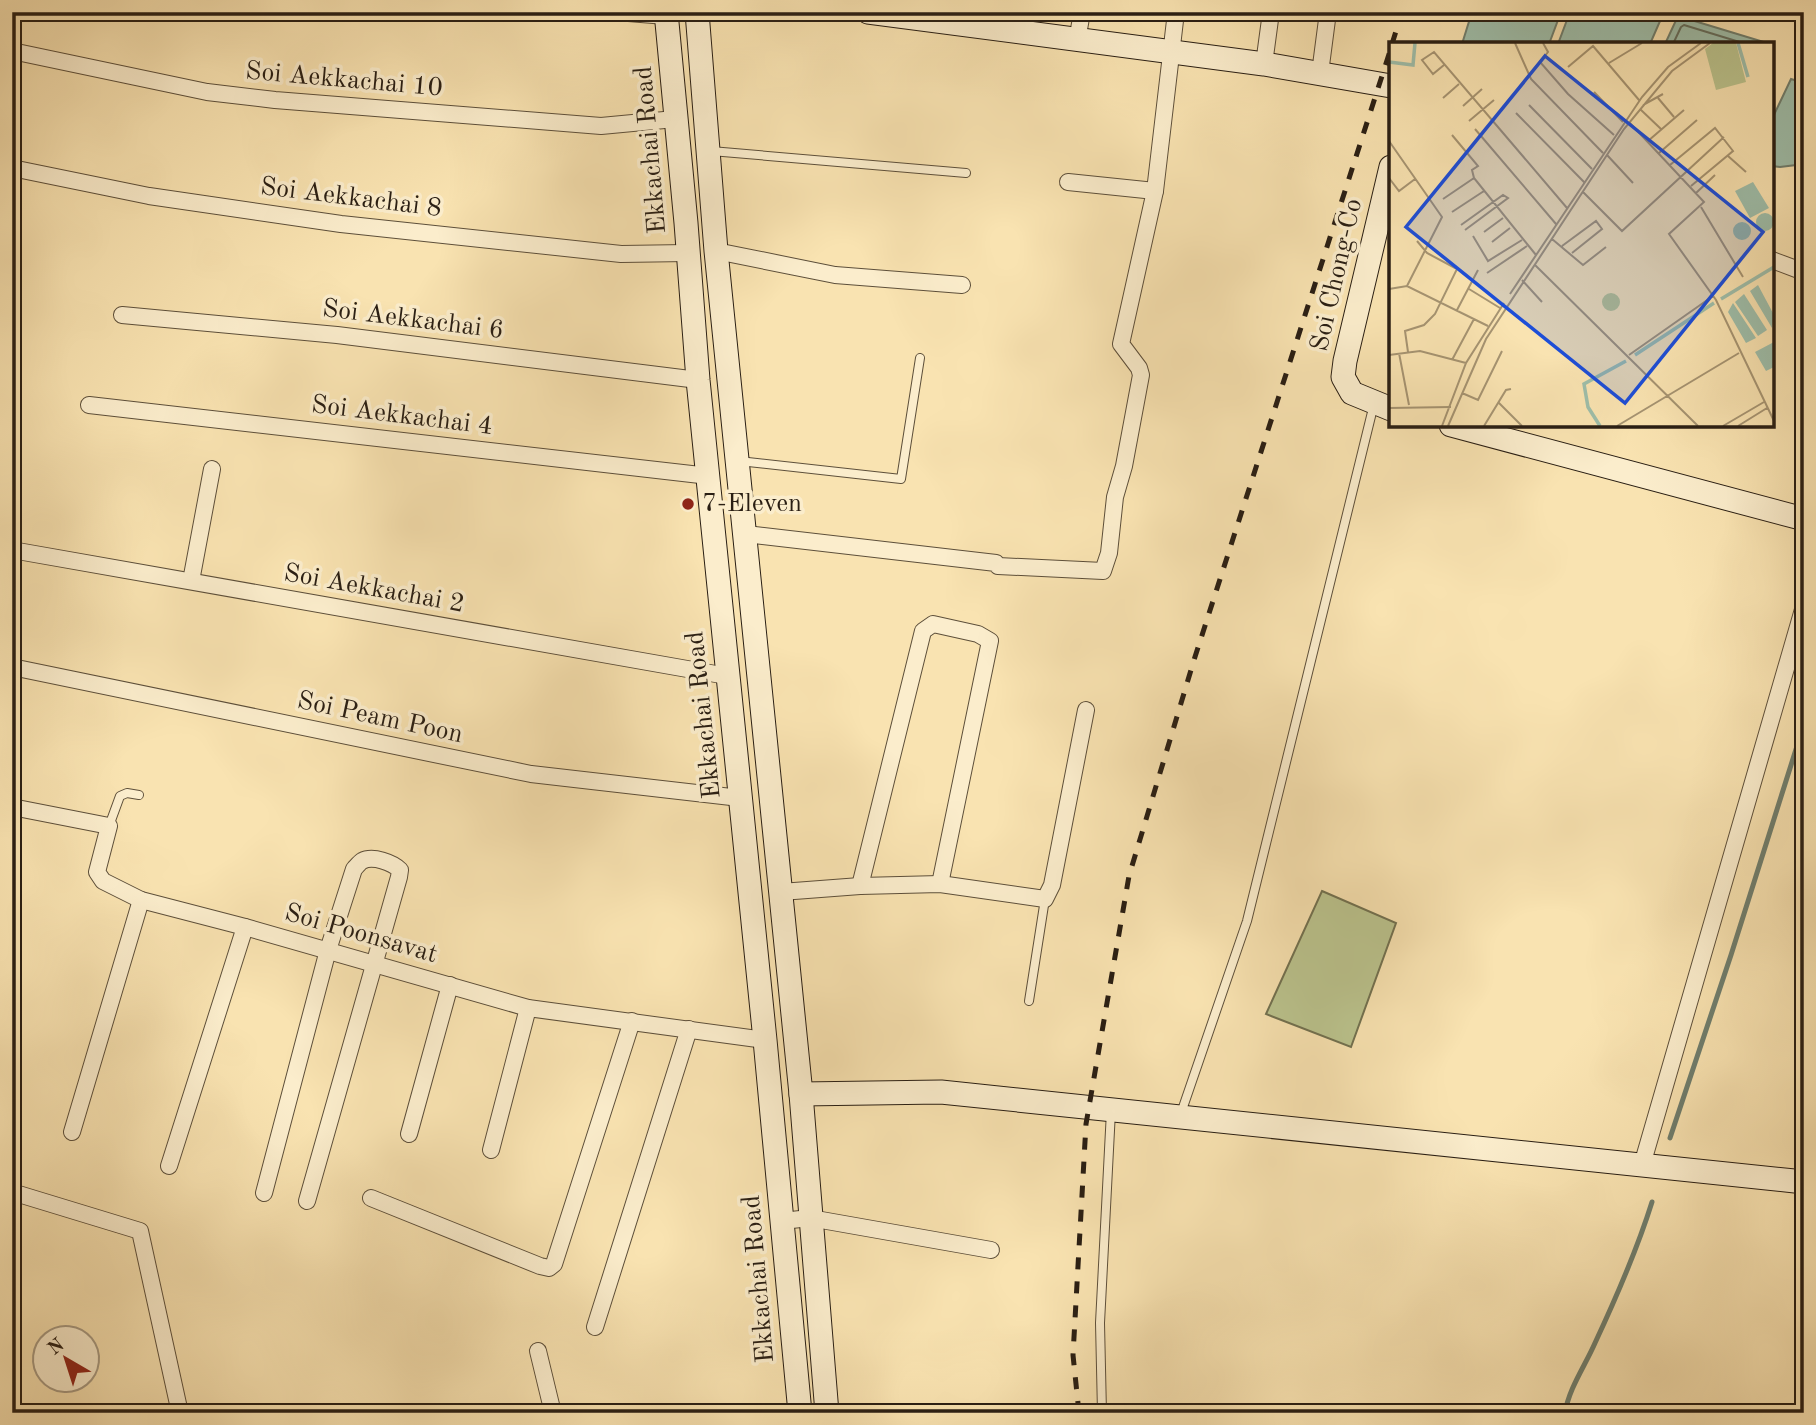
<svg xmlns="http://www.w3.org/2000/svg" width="1816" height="1425" viewBox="0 0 1816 1425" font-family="'Old Standard TT',serif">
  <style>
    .green { fill: #bbc48e; stroke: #727150; stroke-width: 2 }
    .water { fill: #9ebeaa; stroke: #6f7e6e; stroke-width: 2 }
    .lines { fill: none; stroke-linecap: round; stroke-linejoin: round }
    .shore { stroke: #646e5e; stroke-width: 2 }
    .stream { stroke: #6f7e6e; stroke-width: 5 }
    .lane-casing { stroke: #5d4f3a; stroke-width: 10 }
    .street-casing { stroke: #5d4f3a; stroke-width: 18 }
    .secondary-casing { stroke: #291e13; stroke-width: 25 }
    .lane { stroke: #fbedcc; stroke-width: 8 }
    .street { stroke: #fbedcc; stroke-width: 16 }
    .secondary { stroke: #fbedcc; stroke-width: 23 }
    .rail { stroke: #291e13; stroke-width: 5; stroke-dasharray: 12 12; stroke-linecap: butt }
    .poi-dot { fill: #8f2418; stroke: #fbedcc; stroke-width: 2.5 }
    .labels { text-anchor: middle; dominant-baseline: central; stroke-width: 7; stroke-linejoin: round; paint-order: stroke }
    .street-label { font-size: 26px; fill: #291e13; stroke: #fbedcc }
    .poi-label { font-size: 26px; fill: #291e13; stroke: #fbedcc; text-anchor: start }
    .inset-river { fill: none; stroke: #9ebeaa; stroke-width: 3.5 }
    .inset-road { fill: none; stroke: #a69472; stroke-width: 2 }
    .view { fill: #1d4ed8; fill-opacity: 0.15; stroke: #1d4ed8; stroke-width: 3.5 }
    .inset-edge { fill: none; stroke: #291e13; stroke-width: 3.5 }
  </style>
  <rect width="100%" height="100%" fill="#f9e3b1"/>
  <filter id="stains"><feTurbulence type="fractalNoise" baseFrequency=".00286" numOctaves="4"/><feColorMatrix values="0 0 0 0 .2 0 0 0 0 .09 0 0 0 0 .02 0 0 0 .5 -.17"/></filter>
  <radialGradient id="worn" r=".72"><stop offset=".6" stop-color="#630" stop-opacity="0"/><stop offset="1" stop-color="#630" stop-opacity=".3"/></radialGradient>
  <!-- green -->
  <polygon class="green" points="1322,891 1396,923 1351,1047 1266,1014"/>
  <!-- water -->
  <g class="water">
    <polygon points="1472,12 1561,12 1549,44 1462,44"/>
    <polygon points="1570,12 1664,12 1650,44 1558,44"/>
    <polygon points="1678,16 1767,43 1767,44 1665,44"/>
    <polygon points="1791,79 1804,83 1804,164 1780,167 1772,166 1772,119"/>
  </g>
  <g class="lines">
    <!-- shore -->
    <polyline class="shore" points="1673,44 1681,27 1684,25 1746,44"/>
    <!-- stream -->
    <g class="stream">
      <polyline points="1670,1138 1731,955 1804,724"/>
      <path d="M1565 1413C1569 1388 1585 1366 1595 1343 1616 1298 1637 1250 1652 1202"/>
    </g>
    <!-- lane casing -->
    <g class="lane-casing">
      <g id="lane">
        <polyline points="711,151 966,173"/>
        <polyline points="739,461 901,479 920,358"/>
        <polyline points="109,826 120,796 127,793 139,795"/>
        <polyline points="1029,1001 1045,899"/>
        <polyline points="1180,1116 1247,921 1374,404"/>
        <polyline points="1102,1413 1100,1323 1111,1111"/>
      </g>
    </g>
    <!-- street casing -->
    <g class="street-casing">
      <g id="street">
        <polyline points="616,12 666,16"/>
        <polyline points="1077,41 1082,12"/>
        <polyline points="12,51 207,92 275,100 601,126 675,119"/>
        <polyline points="1264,64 1271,12"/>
        <polyline points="1320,73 1328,12"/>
        <polyline points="12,168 149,196 341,224 621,254 687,253"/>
        <polyline points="1068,182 1155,191"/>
        <polyline points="716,251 835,275 962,285"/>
        <polyline points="1772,260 1804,272"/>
        <polyline points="122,315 337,335 698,380"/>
        <polyline points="89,405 709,476"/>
        <polyline points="746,534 996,563 998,566 1103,571 1109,553 1115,497 1124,466 1141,375 1139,368 1121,344 1155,191 1176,12"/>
        <polyline points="12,550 727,676"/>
        <polyline points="191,581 212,469"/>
        <polyline points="12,667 531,774 740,798"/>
        <polyline points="12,807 109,826 97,872 103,881 141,900 245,927 528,1008 765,1040"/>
        <polyline points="860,886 923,631 933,624 978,634 990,641 940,884"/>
        <polyline points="781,892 860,886 940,884 1045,899 1052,885 1086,710"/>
        <polyline points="72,1132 141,900"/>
        <polyline points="409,1134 450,985"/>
        <polyline points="491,1150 528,1008"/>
        <polyline points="1642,1165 1804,606"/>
        <polyline points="169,1166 245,927"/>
        <polyline points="12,1192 140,1231 180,1413"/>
        <path d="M264 1193 328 950 354 869C356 867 360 862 362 861 373 855 393 863 400 870L399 877 307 1201"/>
        <polyline points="371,1198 540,1266 549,1268 554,1264 632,1021"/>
        <polyline points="782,1221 810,1218 991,1250"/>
        <polyline points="595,1327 689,1029"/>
        <polyline points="538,1351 553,1413"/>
      </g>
    </g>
    <!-- secondary casing -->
    <g class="secondary-casing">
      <g id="secondary">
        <polyline points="666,12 686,223 698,380 765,1040 800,1413"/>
        <polyline points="697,12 716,251 801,1094 827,1413"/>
        <polyline points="868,12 1264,64 1391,86"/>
        <polyline points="1391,167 1345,361 1343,377 1352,393 1391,409"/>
        <polyline points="1451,425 1804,519"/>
        <polyline points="801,1094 941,1092 1804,1182"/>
      </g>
    </g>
    <!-- lane -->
    <use href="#lane" class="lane"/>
    <!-- street -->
    <use href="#street" class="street"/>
    <!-- secondary -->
    <use href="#secondary" class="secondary"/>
    <!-- rail -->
    <g class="rail">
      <polyline points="1392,44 1402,12"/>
      <polyline points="1079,1413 1073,1355 1086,1124 1129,876 1194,660 1391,48"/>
    </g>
  </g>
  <!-- markers -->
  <circle class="poi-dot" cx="688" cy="504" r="7"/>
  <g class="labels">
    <!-- street labels -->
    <g class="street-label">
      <text transform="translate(344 80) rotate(5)">Soi Aekkachai 10</text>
      <text transform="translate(651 150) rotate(-95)">Ekkachai Road</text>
      <text transform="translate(351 198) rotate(7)">Soi Aekkachai 8</text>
      <text transform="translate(1337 275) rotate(-77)">Soi Chong-Co</text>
      <text transform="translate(413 320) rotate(7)">Soi Aekkachai 6</text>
      <text transform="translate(402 416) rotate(7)">Soi Aekkachai 4</text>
      <text transform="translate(374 589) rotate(10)">Soi Aekkachai 2</text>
      <text transform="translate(704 715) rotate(-96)">Ekkachai Road</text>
      <text transform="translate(380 718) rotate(12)">Soi Peam Poon</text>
      <text transform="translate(361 934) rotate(16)">Soi Poonsavat</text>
      <text transform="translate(759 1279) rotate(-95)">Ekkachai Road</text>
    </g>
    <!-- poi labels -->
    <g class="poi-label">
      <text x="702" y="504">7-Eleven</text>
    </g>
  </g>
  <!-- overview -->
  <g transform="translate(1389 42)">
    <rect width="385" height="385" fill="#f9e3b1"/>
    <path d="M324 1H347L357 40 327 48 316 7ZM213 260a9 9 0 1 1 18 0a9 9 0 1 1-18 0Z" fill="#bbc48e"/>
    <path d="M364 140 380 166 361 176 346 149ZM367 180a9 9 0 1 1 18 0a9 9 0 1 1-18 0ZM344 189a9 9 0 1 1 18 0a9 9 0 1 1-18 0ZM369 243 385 273 383 286 361 249ZM355 252 378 288 369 294 346 260ZM344 261 367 296 357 301 339 270ZM385 300V325L377 329 366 310Z" fill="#9ebeaa"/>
    <path class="inset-river" d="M349 1 359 35M0 20 24 23 26 1M332 257 385 225M246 313 325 261M211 384 199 365 195 342 237 319"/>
    <path class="inset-road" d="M126 1 142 37 214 111M154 1 159 10 151 20 179 52 225 93M220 21 253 1M55 23 44 32 33 18 45 10 178 166M179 25 204 4 250 58M205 50 234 80M54 56 70 42M269 56 285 75M140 63 203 127M254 63 274 52M74 64 93 47M251 67 272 87M127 71 195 140M80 79 105 58M240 80 315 160 280 192 327 258 385 379M86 87 167 182M63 93 89 124 83 128 85 136 147 213M0 99 53 175 18 244M259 99 295 68M270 111 308 78M218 113 244 141M339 114 357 130M281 123 326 86 344 109 302 144M0 136 10 149 26 137M194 150 233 189 335 95M307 151 326 133M54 157 85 136M312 165 354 235M63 170 95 149M72 183 114 153 119 156 76 188M95 190 114 176M84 194 99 219 133 198M163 197 194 223 217 205M103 200 121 186M173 204 207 179 213 187 183 211M146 223 309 384M98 231 138 204M133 238 153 260M0 247 18 244 99 284M80 247 111 266M121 252 253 55 279 25 312 1M68 268 89 228M19 310 16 289 35 283 46 272 68 227 38 211 28 199M10 311 20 363M0 313 31 309 77 321M240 313 324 254M63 318 85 277M73 351 89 358 113 309M109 360 133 384M0 366 62 365M53 384 77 321 115 261M59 384 97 297 235 87 283 29 321 1M95 384 117 348 122 347M228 384 350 311M334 384 375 360M349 384 378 366"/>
    <path class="view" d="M156 14 374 190 236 361 17 185Z"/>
    <rect width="385" height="385" class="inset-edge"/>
  </g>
  <!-- margin -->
  <rect width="1816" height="1425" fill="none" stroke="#f9e3b1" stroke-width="42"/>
  <rect x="14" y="14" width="1788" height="1397" fill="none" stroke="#291e13" stroke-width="3.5"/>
  <rect x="21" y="21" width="1774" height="1383" fill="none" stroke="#291e13" stroke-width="2"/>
  <!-- north arrow -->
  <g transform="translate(66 1359) rotate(321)"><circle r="33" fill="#fbedcc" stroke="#a79a82" stroke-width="2"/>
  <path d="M0-5L12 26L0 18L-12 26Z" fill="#8f2418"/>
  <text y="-10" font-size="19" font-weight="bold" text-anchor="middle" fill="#291e13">N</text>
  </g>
  <rect width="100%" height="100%" filter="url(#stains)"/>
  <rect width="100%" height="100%" fill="url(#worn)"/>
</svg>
